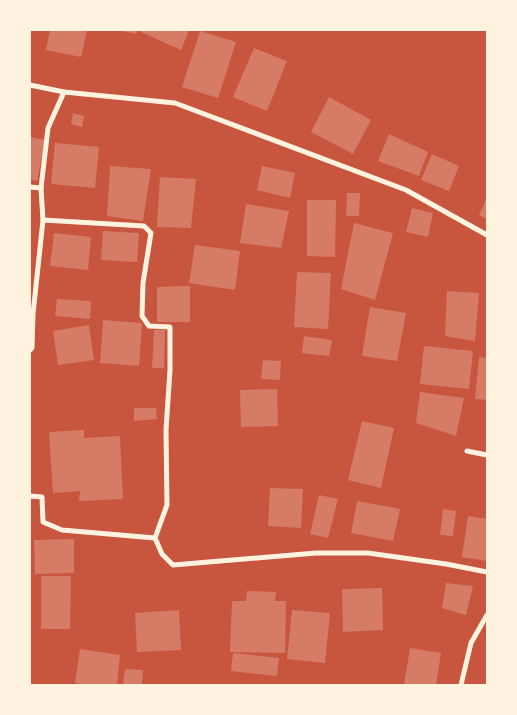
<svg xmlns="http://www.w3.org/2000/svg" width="517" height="715" viewBox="0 0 517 715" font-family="'Nunito Sans',sans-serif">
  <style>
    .building { fill: #d67c66 }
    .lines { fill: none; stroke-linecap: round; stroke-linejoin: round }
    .minor { stroke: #fff3e0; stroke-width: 5 }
  </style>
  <rect width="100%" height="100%" fill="#c8553d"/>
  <!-- building -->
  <g class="building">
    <polygon points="50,30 87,30 81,57 46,50"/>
    <polygon points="118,30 137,30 136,34"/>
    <polygon points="142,30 189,30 181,50 141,32"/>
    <polygon points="200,31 236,42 218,98 182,87"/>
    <polygon points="254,48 287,61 267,111 233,97"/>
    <polygon points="329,97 371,120 353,154 311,132"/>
    <polygon points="73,113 84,116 82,127 71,124"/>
    <polygon points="389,134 428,152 419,176 378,161"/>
    <polygon points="30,137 45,140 37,181 30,179"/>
    <polygon points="55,143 99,147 95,188 51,184"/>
    <polygon points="432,154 459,166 449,191 421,180"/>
    <polygon points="110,166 151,169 143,221 107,216"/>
    <polygon points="262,166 295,173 290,198 257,190"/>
    <polygon points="160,177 196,179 191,228 157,227"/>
    <polygon points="347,193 360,193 359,216 346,216"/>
    <polygon points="487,197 487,219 479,215"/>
    <polygon points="307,200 336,200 335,257 307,256"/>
    <polygon points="246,204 289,211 281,248 240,243"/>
    <polygon points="412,208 433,213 428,237 406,232"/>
    <polygon points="354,223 393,233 375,300 341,289"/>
    <polygon points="103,231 139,233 137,262 101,260"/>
    <polygon points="54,233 91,237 88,270 50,266"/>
    <polygon points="195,245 240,251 235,290 189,283"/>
    <polygon points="297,272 331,273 328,329 294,327"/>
    <polygon points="190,286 190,322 157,322 157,287"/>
    <polygon points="447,291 479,293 475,341 445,336"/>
    <polygon points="57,299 91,301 90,319 55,316"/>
    <polygon points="370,307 406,313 397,361 362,356"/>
    <polygon points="103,320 142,323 139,366 100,363"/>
    <polygon points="89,325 94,360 58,365 53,331"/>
    <polygon points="154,330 165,330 164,368 152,368"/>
    <polygon points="304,336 332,340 329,356 302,353"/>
    <polygon points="424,346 473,351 469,389 420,384"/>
    <polygon points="479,357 487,358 487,400 475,399"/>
    <polygon points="263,360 281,361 280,380 261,379"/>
    <polygon points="277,389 278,426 241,427 240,390"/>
    <polygon points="420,392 464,398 456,436 416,423"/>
    <polygon points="134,408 156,408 157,419 134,421"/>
    <polygon points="362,421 394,428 381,488 348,480"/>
    <polygon points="84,430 84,438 120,436 123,499 79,501 80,491 53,493 49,432"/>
    <polygon points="270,488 303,489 301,528 268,526"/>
    <polygon points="319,495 338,499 328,538 310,534"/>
    <polygon points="357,501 400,509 393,541 351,533"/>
    <polygon points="443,509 456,511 453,536 440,535"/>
    <polygon points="468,516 487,519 487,561 462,557"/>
    <polygon points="74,539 74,573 35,574 34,540"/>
    <polygon points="41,576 71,576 70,629 41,629"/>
    <polygon points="446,583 473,586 466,615 442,608"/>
    <polygon points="382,588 383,630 343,632 342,589"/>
    <polygon points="247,591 276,592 275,601 286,601 285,653 230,652 232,601 246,601"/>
    <polygon points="179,610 181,650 137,652 135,613"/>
    <polygon points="292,610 330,613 325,663 287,659"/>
    <polygon points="410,648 441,653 436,685 404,685"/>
    <polygon points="80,649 120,655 117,685 87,685 75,683"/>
    <polygon points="233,653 279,658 277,676 231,671"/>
    <polygon points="125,669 143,670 142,685 123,685"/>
  </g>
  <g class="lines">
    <!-- minor -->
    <g class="minor">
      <polyline points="30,85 64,92 175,103 406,190 487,235"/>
      <polyline points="30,187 41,188 48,128 64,92"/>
      <polyline points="43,220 144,226 151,233 143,283 142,316 149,326 170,327 170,370 166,430 167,505 155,538"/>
      <polyline points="30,350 32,348 33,314 43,220 41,188"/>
      <polyline points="467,451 487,455"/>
      <polyline points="30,496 42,497 43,522 62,530 155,538 162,554 173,565 316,553 368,553 446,564 487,572"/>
      <polyline points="461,685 471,643 487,615"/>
    </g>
  </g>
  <!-- border -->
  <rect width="517" height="715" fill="none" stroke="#fff3e0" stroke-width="62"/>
</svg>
